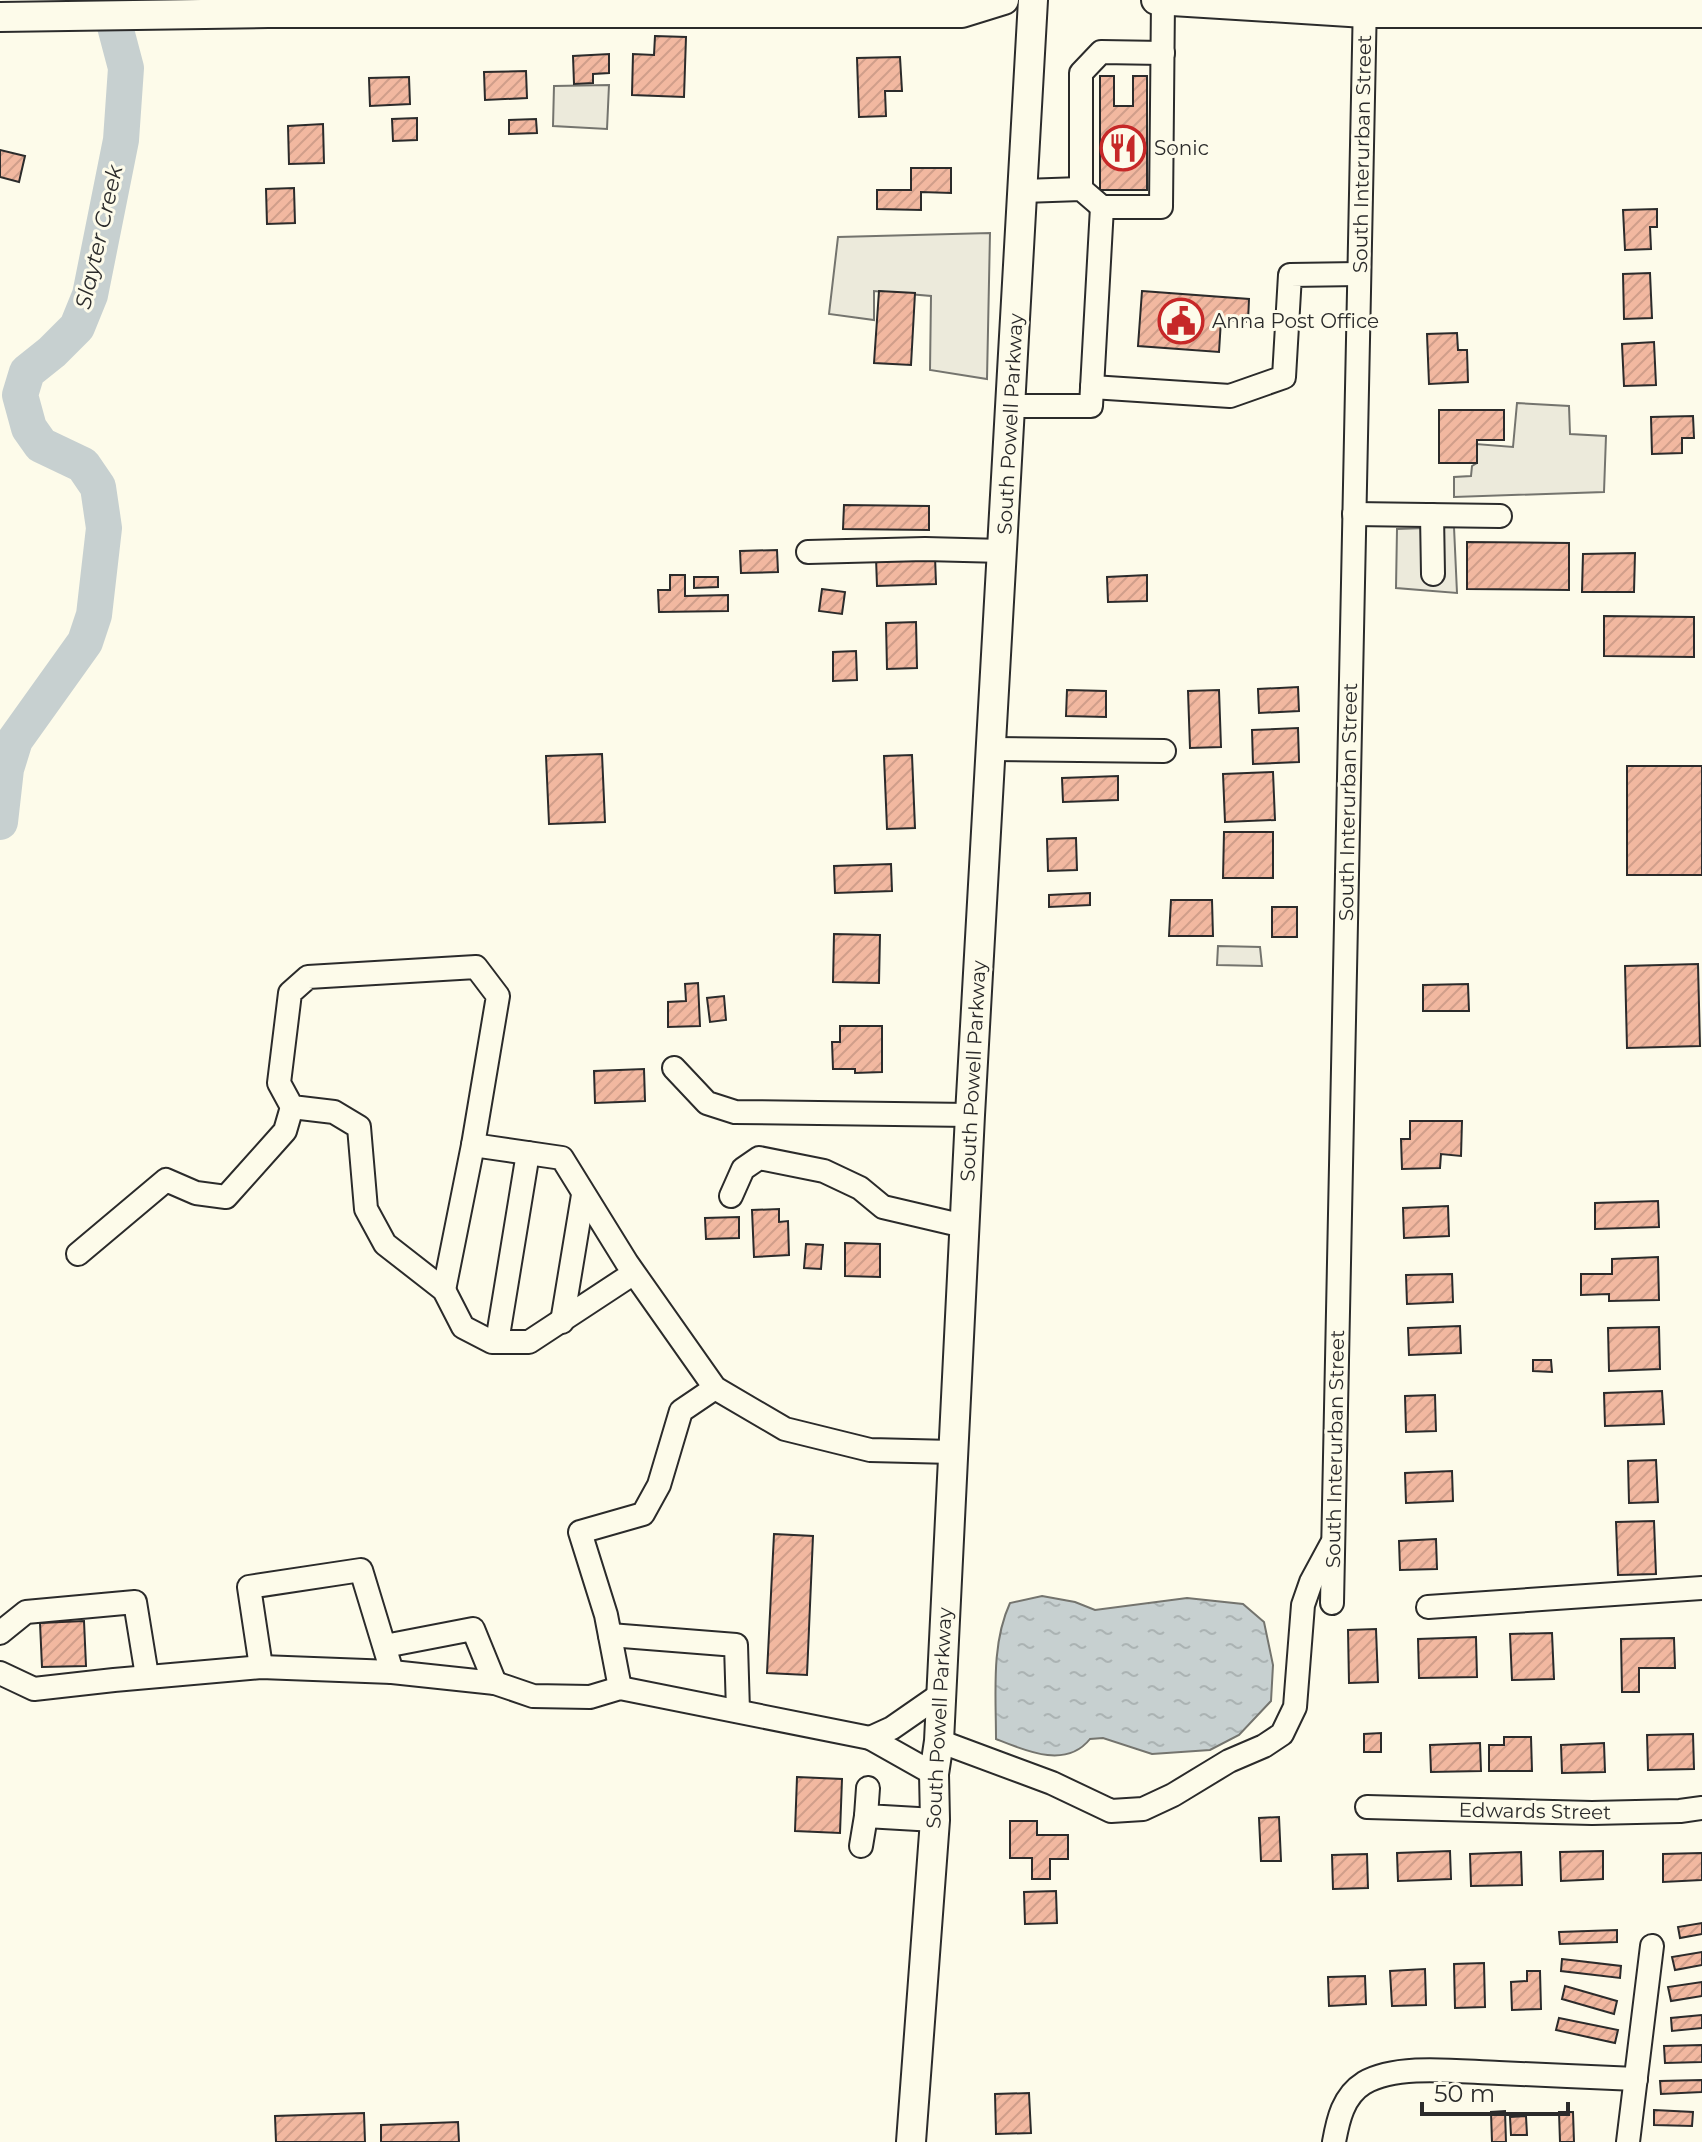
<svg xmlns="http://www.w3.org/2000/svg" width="1702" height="2142" viewBox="0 0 1702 2142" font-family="Montserrat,sans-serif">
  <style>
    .parking { fill: #eceadb; stroke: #74746e; stroke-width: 2 }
    .water { fill: url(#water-ripples); stroke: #74746e; stroke-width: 2 }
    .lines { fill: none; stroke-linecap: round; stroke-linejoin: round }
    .river { stroke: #c7d0d0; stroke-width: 36 }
    .building { fill: url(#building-hatch); stroke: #2b2b2b; stroke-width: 2 }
    .minor-casing { stroke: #2b2b2b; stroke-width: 26 }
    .major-casing { stroke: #2b2b2b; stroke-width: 32 }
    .minor { stroke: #fdfbea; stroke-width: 22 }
    .major { stroke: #fdfbea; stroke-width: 28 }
    .labels { text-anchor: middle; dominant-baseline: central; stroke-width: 6; stroke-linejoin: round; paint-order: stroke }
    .poi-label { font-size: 20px; fill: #2b2b2b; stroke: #fdfbea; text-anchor: start }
    .street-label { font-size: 20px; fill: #2b2b2b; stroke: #fdfbea }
    .water-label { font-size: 22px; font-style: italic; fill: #2b2b2b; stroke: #fdfbea }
  </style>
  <defs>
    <pattern id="water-ripples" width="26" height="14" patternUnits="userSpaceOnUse" patternTransform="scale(2)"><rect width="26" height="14" fill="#c7d0d0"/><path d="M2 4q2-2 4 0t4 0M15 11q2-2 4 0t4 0" fill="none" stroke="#abb3b3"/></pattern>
    <pattern id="building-hatch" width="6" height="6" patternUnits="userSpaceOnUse" patternTransform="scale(2)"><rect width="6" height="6" fill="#f2b8a0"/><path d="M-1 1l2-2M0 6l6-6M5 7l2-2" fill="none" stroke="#d09e8a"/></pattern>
  </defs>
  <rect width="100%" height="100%" fill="#fdfbea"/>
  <!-- parking -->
  <g class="parking">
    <polygon points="609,85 607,129 553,126 554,86"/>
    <polygon points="990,233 987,379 930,370 931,296 874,291 874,320 829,314 838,237"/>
    <polygon points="1517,403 1569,406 1570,434 1606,436 1604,492 1454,497 1454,477 1471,476 1472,466 1477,463 1476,444 1513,447"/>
    <polygon points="1454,527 1457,593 1396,588 1397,529"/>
    <polygon points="1218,946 1260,947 1262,966 1217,965"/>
  </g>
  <!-- water -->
  <path class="water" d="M1042 1596 1075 1602 1095 1610 1187 1598 1243 1604 1264 1622 1273 1665 1271 1701 1239 1735 1210 1750 1152 1754 1103 1738 1090 1739C1066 1769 1026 1751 996 1739 996 1694 991 1644 1010 1603Z"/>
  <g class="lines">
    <!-- river -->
    <polyline class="river" points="0,822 6,769 15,740 85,642 94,615 104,528 98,487 83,465 41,445 29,428 20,395 27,372 52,352 77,327 90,295 121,140 126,68 108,0"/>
  </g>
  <!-- building -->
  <g class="building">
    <polygon points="655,36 686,37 684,97 632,95 633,54 654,55"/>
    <polygon points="609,54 609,73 593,74 593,83 574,84 573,56"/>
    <polygon points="900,57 902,91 885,91 886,116 859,117 857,58"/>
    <polygon points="526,71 527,98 485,100 484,72"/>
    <polygon points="1100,76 1114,76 1114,106 1133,106 1133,76 1147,76 1147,190 1100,190"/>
    <polygon points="409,77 410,104 370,106 369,78"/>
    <polygon points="417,118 417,140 393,141 392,119"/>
    <polygon points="536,119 537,133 509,134 509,120"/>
    <polygon points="323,124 324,163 289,164 288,126"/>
    <polygon points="0,150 25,156 19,182 0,177"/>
    <polygon points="911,168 951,168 951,193 921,192 921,210 877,209 877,190 911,190"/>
    <polygon points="294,188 295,223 267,224 266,189"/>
    <polygon points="1657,209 1657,227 1650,227 1651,249 1625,250 1623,210"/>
    <polygon points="1650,273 1652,318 1624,319 1623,274"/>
    <polygon points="879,291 915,293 911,365 874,363"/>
    <polygon points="1142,291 1249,299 1248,322 1221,320 1219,352 1138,346"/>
    <polygon points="1457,333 1458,350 1467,350 1468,382 1429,384 1427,334"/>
    <polygon points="1654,342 1656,385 1624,386 1622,344"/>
    <polygon points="1439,410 1504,410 1504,440 1477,440 1477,463 1439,463"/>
    <polygon points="1693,416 1694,438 1682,438 1682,453 1652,454 1651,417"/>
    <polygon points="844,505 929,506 929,530 843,529"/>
    <polygon points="1467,542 1569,543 1569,590 1467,589"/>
    <polygon points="777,550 778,572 741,573 740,551"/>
    <polygon points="1635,553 1634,592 1582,592 1583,554"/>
    <polygon points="935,556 936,584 877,586 876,558"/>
    <polygon points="670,575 685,575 685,596 728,595 728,611 659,612 658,590 670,590"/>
    <polygon points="1147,575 1147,601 1108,602 1107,577"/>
    <polygon points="694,577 718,577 718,587 694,588"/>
    <polygon points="822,589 845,592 842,614 819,611"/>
    <polygon points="1604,616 1694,617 1694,657 1604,656"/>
    <polygon points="916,622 917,668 887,669 886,623"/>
    <polygon points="856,651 857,680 833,681 833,652"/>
    <polygon points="1298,687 1299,711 1259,713 1258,689"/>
    <polygon points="1067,690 1106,691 1106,717 1066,716"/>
    <polygon points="1219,690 1221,747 1190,748 1188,691"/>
    <polygon points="1298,728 1299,762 1253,764 1252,730"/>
    <polygon points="602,754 605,822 549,824 546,756"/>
    <polygon points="912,755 915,828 887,829 884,756"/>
    <rect x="1627" y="766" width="75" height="109"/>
    <polygon points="1273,772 1275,820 1225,822 1223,774"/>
    <polygon points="1118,776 1118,800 1063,802 1062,778"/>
    <polygon points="1224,832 1273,832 1273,878 1223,878"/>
    <polygon points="1076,838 1077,870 1048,871 1047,839"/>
    <polygon points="891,864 892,891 835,893 834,866"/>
    <polygon points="1090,893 1090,905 1049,907 1049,895"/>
    <polygon points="1171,900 1212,900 1213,936 1169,936"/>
    <rect x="1272" y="907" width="25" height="30"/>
    <polygon points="834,934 880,935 879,983 833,982"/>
    <polygon points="1698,964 1700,1046 1627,1048 1625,966"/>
    <polygon points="698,983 700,1026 668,1027 668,1002 686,1001 685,984"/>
    <polygon points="1468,984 1469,1011 1423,1011 1423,985"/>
    <polygon points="724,996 726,1020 710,1022 707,998"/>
    <polygon points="840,1026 882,1026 882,1072 855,1073 855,1069 833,1069 832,1042 840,1042"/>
    <polygon points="644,1069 645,1101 595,1103 594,1071"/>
    <polygon points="1410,1121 1462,1121 1461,1156 1441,1154 1440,1168 1402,1169 1401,1139 1410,1139"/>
    <polygon points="1658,1201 1659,1227 1595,1229 1595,1203"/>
    <polygon points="1448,1206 1449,1236 1404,1238 1403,1208"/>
    <polygon points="779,1209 779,1222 788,1221 789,1255 754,1257 752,1210"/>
    <polygon points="739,1217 739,1238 706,1239 705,1218"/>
    <polygon points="845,1243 880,1244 880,1277 845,1276"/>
    <polygon points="806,1244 823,1245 821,1269 804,1268"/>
    <polygon points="1658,1257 1659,1300 1609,1301 1609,1294 1581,1295 1581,1274 1612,1274 1612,1259"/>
    <polygon points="1452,1274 1453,1302 1407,1304 1406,1275"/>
    <polygon points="1460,1326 1461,1353 1409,1355 1408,1328"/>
    <polygon points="1659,1327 1660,1369 1609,1371 1608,1328"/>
    <polygon points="1533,1360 1551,1360 1552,1372 1533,1371"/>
    <polygon points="1662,1391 1664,1424 1605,1426 1604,1393"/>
    <polygon points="1435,1395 1436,1431 1406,1432 1405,1396"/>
    <polygon points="1656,1460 1658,1502 1629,1503 1628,1461"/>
    <polygon points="1452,1471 1453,1501 1406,1503 1405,1473"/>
    <polygon points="1654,1521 1656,1574 1618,1575 1616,1522"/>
    <polygon points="774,1534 813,1536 807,1675 767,1673"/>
    <polygon points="1436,1539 1437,1569 1400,1570 1399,1541"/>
    <polygon points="84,1621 86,1666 42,1667 40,1623"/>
    <polygon points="1376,1629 1378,1682 1349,1683 1348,1630"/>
    <polygon points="1552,1633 1554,1679 1512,1680 1510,1634"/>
    <polygon points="1476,1637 1477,1677 1419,1678 1418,1639"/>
    <polygon points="1674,1638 1675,1668 1639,1668 1639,1692 1622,1692 1621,1639"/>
    <polygon points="1381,1733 1381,1752 1364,1752 1364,1734"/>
    <polygon points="1693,1734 1694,1769 1648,1770 1647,1735"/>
    <polygon points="1504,1737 1531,1737 1532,1771 1489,1771 1489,1745 1504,1745"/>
    <polygon points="1480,1743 1481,1771 1431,1772 1430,1745"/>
    <polygon points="1604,1743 1605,1772 1562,1773 1561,1745"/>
    <polygon points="797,1777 842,1779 840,1833 795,1831"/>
    <polygon points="1279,1817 1281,1861 1261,1861 1259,1818"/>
    <polygon points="1010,1821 1037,1821 1037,1835 1068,1835 1068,1859 1050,1859 1050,1879 1032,1879 1032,1858 1010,1858"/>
    <polygon points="1450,1851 1451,1879 1398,1881 1397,1853"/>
    <polygon points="1603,1851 1603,1879 1561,1881 1560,1852"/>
    <polygon points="1521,1852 1522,1885 1471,1886 1470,1854"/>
    <polygon points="1702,1853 1702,1880 1663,1882 1663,1854"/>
    <polygon points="1367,1854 1368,1888 1333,1889 1332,1855"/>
    <polygon points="1056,1891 1057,1923 1025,1924 1024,1892"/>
    <polygon points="1702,1923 1702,1934 1680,1938 1678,1927"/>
    <polygon points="1617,1930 1617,1942 1560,1944 1559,1932"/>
    <polygon points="1702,1952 1702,1965 1675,1970 1672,1957"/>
    <polygon points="1562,1959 1621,1966 1620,1978 1561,1971"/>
    <polygon points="1484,1963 1485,2007 1455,2008 1454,1964"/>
    <polygon points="1425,1969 1426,2005 1392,2006 1390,1971"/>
    <polygon points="1527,1971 1540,1971 1541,2009 1512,2010 1511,1982 1527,1981"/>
    <polygon points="1365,1976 1366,2004 1329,2006 1328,1977"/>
    <polygon points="1702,1982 1702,1996 1671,2001 1668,1987"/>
    <polygon points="1565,1986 1617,2001 1614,2014 1562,1999"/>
    <polygon points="1702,2015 1702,2028 1672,2031 1671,2018"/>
    <polygon points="1559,2018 1618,2030 1615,2043 1556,2030"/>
    <polygon points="1702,2045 1702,2062 1665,2063 1664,2046"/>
    <polygon points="1702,2080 1702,2092 1661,2094 1660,2081"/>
    <polygon points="1029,2093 1031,2133 996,2134 995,2094"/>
    <polygon points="1654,2110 1693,2112 1692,2126 1654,2125"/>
    <polygon points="1505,2111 1506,2142 1492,2142 1491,2112"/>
    <polygon points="1559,2112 1573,2112 1574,2142 1560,2142"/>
    <polygon points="364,2113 365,2142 276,2142 275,2116"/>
    <polygon points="1526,2116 1527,2135 1511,2135 1510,2117"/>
    <polygon points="458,2122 459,2142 381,2142 381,2125"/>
  </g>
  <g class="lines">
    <!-- minor casing -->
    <g class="minor-casing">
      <g id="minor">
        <polyline points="1081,189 1081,73 1101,52 1163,53"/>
        <polyline points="1023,191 1081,189 1102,207 1161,207 1163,1"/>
        <polyline points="1092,387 1230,396 1284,377 1290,275 1359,274"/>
        <polyline points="1011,406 1091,406 1102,207"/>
        <polyline points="1354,514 1500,516"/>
        <polyline points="1432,515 1433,574"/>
        <polyline points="808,552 925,549 1003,551"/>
        <polyline points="992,749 1164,751"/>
        <polyline points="674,1068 707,1103 735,1112 970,1115"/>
        <polyline points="731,1196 743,1169 759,1158 824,1171 860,1188 883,1207 964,1226"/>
        <polyline points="78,1254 166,1180 196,1193 226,1197 285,1131 292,1107"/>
        <polyline points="634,1273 529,1342 492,1342 463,1327 444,1290 385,1244 366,1209 359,1127 334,1112 292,1107 279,1083 290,993 308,977 476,967 498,996 473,1145 562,1158 627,1263 634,1273 715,1388 785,1429 870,1450 953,1452"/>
        <polyline points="444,1290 473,1145"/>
        <polyline points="562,1322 583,1195"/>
        <polyline points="497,1342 528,1153"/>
        <polyline points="1332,1603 1365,0"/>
        <polyline points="1428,1607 1702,1588"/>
        <polyline points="0,1633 26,1612 135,1602 147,1676"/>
        <polyline points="610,1635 736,1645 738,1711"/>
        <polyline points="385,1646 473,1629 495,1683"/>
        <polyline points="261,1667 249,1587 361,1570 392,1672"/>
        <polyline points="0,1673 34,1689 114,1680 261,1667 392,1672 495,1683 533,1696 590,1697 620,1688 870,1738 934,1774"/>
        <polyline points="620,1688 606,1615 580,1532 643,1514 659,1485 681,1411 715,1388"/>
        <polyline points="870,1738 892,1728 941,1694"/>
        <polyline points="939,1741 1052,1783 1111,1811 1143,1809 1173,1795 1229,1761 1264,1746 1282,1734 1295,1707 1303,1605 1311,1582 1331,1545"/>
        <polyline points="868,1788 866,1816 935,1820"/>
        <polyline points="1367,1807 1592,1813 1680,1811 1702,1808"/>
        <polyline points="861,1846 866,1816"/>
        <path d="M1334 2142C1338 2120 1343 2096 1364 2083 1398 2063 1461 2072 1499 2073 1545 2075 1590 2077 1636 2079"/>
        <polyline points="1628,2142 1652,1946"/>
      </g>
    </g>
    <!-- major casing -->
    <g class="major-casing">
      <g id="major">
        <polyline points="1156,0 1365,13 1702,13"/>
        <polyline points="0,17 268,13 962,13 1004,0"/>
        <polyline points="911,2142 935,1820 934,1774 939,1741 970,1115 1033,0"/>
      </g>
    </g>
    <!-- minor -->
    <use href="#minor" class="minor"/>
    <!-- major -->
    <use href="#major" class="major"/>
  </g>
  <!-- icons -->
  <defs>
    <g id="restaurant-ring" transform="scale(2.3)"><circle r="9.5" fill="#fdfbea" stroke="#c62828" stroke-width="1.5"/><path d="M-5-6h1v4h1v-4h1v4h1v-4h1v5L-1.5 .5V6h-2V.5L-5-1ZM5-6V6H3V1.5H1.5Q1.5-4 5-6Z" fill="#c62828"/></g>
    <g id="civic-ring" transform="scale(2.3)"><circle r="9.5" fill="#fdfbea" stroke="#c62828" stroke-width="1.5"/><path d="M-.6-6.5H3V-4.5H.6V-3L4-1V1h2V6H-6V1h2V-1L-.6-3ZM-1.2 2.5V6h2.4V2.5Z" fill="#c62828"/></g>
  </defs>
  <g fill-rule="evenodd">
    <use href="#restaurant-ring" x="1123" y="148"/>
    <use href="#civic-ring" x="1181" y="321"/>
  </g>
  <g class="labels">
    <!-- poi labels -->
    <g class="poi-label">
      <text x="1154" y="148">Sonic</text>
      <text x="1212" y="321">Anna Post Office</text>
    </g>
    <!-- street labels -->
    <g class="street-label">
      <text transform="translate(1362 154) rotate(-89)">South Interurban Street</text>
      <text transform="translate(1010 424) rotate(-87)">South Powell Parkway</text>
      <text transform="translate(1348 802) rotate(-89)">South Interurban Street</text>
      <text transform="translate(973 1071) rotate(-87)">South Powell Parkway</text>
      <text transform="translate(1335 1449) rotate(-89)">South Interurban Street</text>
      <text transform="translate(939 1718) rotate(-87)">South Powell Parkway</text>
      <text transform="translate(1535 1811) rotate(1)">Edwards Street</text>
    </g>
    <!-- water labels -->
    <g class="water-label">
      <text transform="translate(99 237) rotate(-77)">Slayter Creek</text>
    </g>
  </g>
  <!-- scale -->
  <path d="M1422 2102v12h146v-12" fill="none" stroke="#2b2b2b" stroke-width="4"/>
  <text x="1434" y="2102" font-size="24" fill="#2b2b2b" stroke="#fdfbea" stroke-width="6" paint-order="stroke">50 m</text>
</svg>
